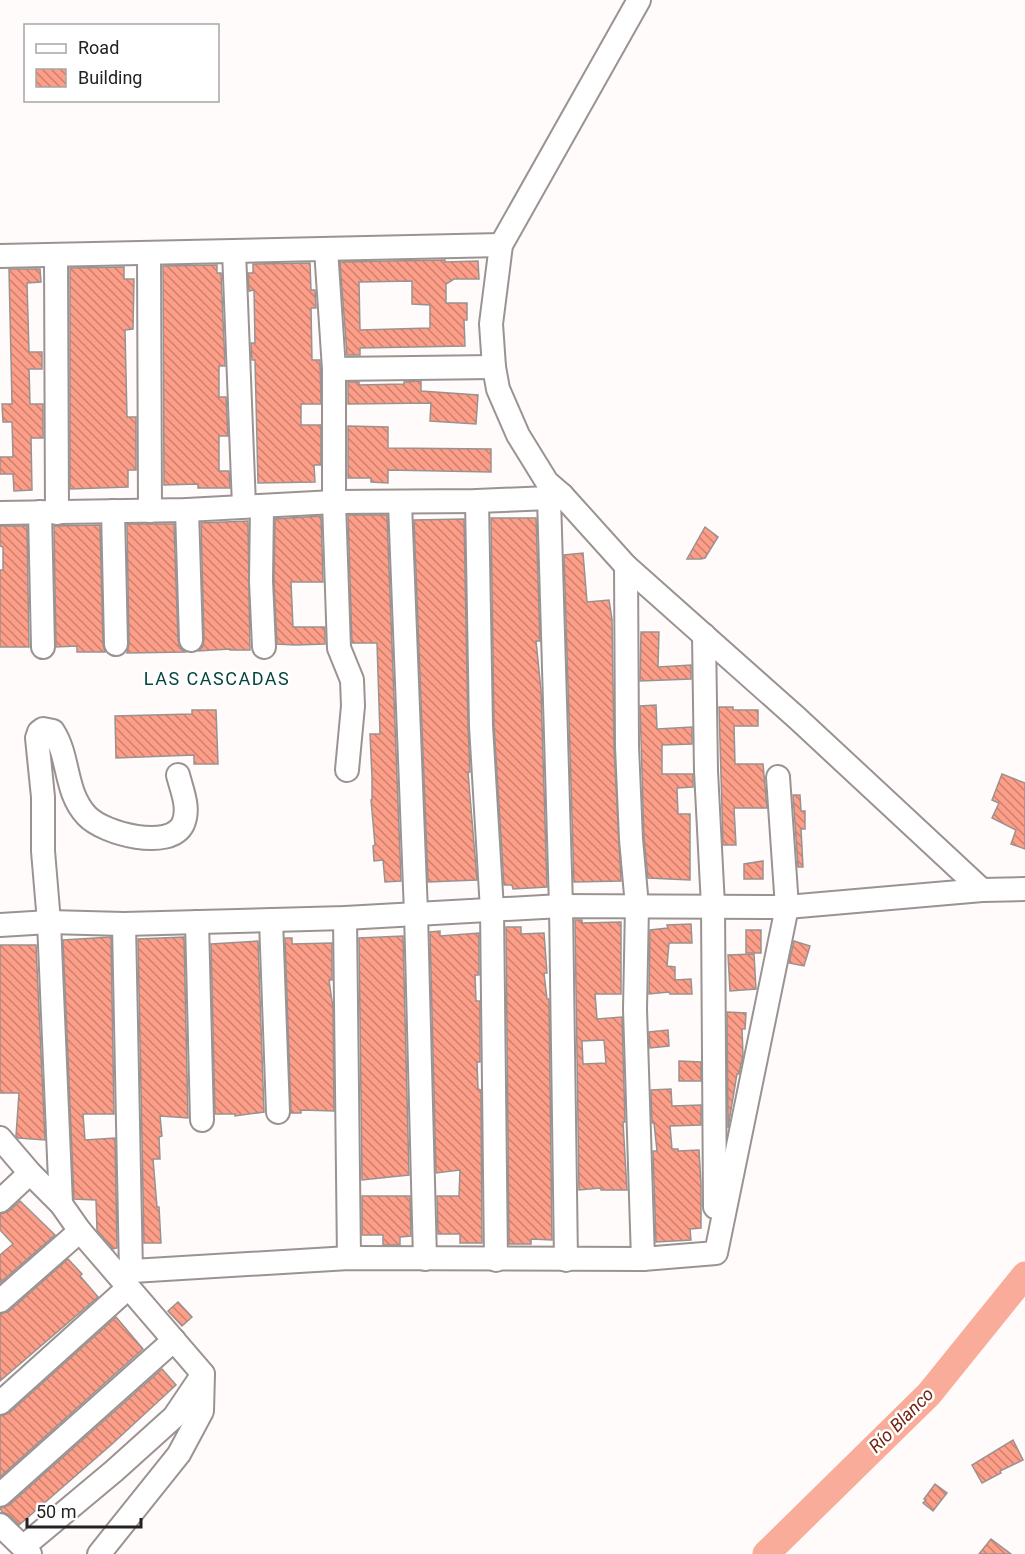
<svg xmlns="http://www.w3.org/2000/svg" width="1025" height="1554" viewBox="0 0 1025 1554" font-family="Roboto,sans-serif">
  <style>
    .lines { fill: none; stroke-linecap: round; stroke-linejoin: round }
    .river { stroke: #f9ac9a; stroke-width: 27 }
    .building { fill: url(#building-back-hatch); stroke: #9a9290; stroke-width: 1.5; fill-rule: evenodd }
    .minor-casing { stroke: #9b9391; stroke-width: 26 }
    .minor { stroke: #fff; stroke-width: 22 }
    .labels { text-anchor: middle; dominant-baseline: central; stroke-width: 5; stroke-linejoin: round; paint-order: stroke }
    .neighbourhood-label { font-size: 18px; letter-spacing: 1.5px; fill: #06463f; stroke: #fff }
    .water-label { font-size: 18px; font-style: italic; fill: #752411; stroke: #fff }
  </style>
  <defs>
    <pattern id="building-back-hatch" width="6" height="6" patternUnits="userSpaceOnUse" patternTransform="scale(1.5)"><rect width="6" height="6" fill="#fc9e88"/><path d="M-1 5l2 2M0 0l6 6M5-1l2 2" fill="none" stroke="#cc806f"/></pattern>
  </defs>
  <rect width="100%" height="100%" fill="#fefbfa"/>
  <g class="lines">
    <!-- river -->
    <polyline class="river" points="766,1554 929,1394 1025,1275"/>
  </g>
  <!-- building -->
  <g class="building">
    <path d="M445 260V262L478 261 479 279H454L446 284V303H467V320H464L465 346 360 348V355H347L340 262ZM412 281V304L430 305V328L360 330 359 282Z"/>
    <polygon points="310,263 311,290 315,290 316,308 311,308 312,360 320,360 321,404 301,404 301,425 321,425 321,465 314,465 315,482 258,483 255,360 252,360 251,343 255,343 254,290 249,291 248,273 253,273 253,264"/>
    <polygon points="217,265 217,273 221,273 225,366 219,366 219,397 226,397 228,436 219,436 219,471 229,471 230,488 198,488 198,484 164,485 163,266"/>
    <polygon points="124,267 124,279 134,279 133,329 125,330 127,417 136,417 136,470 128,470 128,487 70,489 70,268"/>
    <polygon points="9,269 40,269 41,282 27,283 29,352 42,352 42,369 29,369 30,404 43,404 43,438 31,438 32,490 14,491 13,474 0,474 0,457 13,457 12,422 3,422 2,404 12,404"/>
    <polygon points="421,381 421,391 478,395 476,424 430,421 431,403 348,404 348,382 359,382 359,385 404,384 404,382"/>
    <polygon points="348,426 388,427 388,448 491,449 491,472 388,470 388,483 371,482 371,478 348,478"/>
    <polygon points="348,515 387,515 401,881 385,882 383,860 374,861 373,846 375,845 371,800 372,800 372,777 370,734 380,734 377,643 352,643"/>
    <polygon points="321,516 323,582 291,582 293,627 325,627 325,644 295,645 277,644 274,581 275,519"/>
    <polygon points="491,518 536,518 540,641 536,641 541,690 547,887 513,889 512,885 504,885 494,725"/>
    <polygon points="464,519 468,726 470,772 468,772 477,880 428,882 414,520"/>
    <polygon points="248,521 250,650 230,650 230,649 199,651 203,646 204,640 201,523"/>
    <polygon points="127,524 174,524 178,640 180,648 185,652 127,653 129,644"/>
    <polygon points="100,525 103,644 105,652 77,652 77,646 56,647 54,526"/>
    <polygon points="0,526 27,526 29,647 0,647 0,570 3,570 3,547 0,546"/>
    <polygon points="705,527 718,537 705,558 701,559 687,559"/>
    <polygon points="583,553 587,602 609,600 612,619 614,747 621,881 574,882 564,555"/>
    <polygon points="641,632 659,632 658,667 691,665 691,679 640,681"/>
    <polygon points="656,705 657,729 692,727 692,744 662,745 662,774 693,774 693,787 677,788 678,814 690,814 690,880 648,878 644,838 640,706"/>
    <polygon points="719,707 733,707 733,710 758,710 758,726 734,726 735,764 763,764 767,808 734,808 736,845 723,845"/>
    <polygon points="192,710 216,710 218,764 194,764 194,755 116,758 115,716 192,714"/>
    <polygon points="1002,774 1025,783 1025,849 1011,844 1016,830 992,818 999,803 992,800"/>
    <polygon points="793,795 800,795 801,811 805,811 805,829 801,829 803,867 798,867"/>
    <polygon points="763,861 763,879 744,879 744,864"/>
    <path d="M575 920H582V923L621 922V994H595L597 1019 622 1017 625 1122H623L627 1190H601V1188L579 1190ZM604 1040 606 1063 583 1064 582 1041Z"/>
    <polygon points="691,924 692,943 669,943 667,966 675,967 675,980 691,979 692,994 670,994 669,992 649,994 650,930 668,928 667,925"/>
    <polygon points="506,927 521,927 521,934 544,933 547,973 544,973 547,999 549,999 552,1240 531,1239 531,1244 509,1244"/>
    <rect x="746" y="930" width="15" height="23"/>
    <polygon points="440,931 440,936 479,933 479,975 475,975 476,1001 480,1001 480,1062 477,1062 478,1089 481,1090 482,1243 460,1243 460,1234 438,1234 437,1196 459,1196 460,1170 436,1173 430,932"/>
    <polygon points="403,936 409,1175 362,1180 359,938"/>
    <polygon points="111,937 114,1114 83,1114 85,1140 115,1138 117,1248 113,1249 97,1230 96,1200 74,1199 63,940"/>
    <polygon points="184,937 188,1118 160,1116 162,1136 159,1137 160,1159 153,1159 157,1207 159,1207 161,1243 144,1243 138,939"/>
    <polygon points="285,938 292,938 292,944 332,943 332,980 329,980 333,1008 334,1111 301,1110 301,1113 291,1113"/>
    <polygon points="258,941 264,1112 235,1116 235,1114 215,1114 211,944"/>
    <polygon points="794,941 810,946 804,966 789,963"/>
    <polygon points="0,945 36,945 45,1140 18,1138 16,1136 19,1093 0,1093"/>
    <polygon points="754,954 756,989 730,991 728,955"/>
    <polygon points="727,1012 746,1013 745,1029 742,1029 743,1055 739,1074 737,1074 728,1128"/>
    <polygon points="668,1030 669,1046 650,1048 649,1032"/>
    <polygon points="679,1061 701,1062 701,1081 679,1081"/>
    <polygon points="671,1089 672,1106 701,1105 701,1125 670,1126 672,1149 678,1149 678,1151 699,1150 701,1184 701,1228 690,1229 691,1240 656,1242 653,1151 657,1151 654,1123 652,1123 651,1090"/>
    <polygon points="362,1196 410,1196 411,1236 400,1237 400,1245 383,1245 383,1235 362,1235"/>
    <polygon points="20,1201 55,1235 0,1283 0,1255 13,1244 0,1230 0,1214 9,1211"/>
    <polygon points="68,1259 82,1274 80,1276 98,1297 0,1381 0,1314 9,1311"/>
    <polygon points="178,1302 192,1317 182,1326 168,1311"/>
    <polygon points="116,1317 143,1349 0,1477 0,1416 9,1413"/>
    <polygon points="162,1369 176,1385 111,1445 19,1525 9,1515 2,1512 0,1508 9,1505"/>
    <polygon points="1013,1440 1023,1460 1000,1471 1001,1473 982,1483 972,1465"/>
    <polygon points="935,1484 947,1493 933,1511 923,1503 926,1500 924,1499"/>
    <polygon points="991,1539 1011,1554 979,1554"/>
  </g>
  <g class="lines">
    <!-- minor casing -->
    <g class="minor-casing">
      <g id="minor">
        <polyline points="639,0 501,245 491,324 494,367 498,389 518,435 547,482 562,495 626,566 797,718 982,890"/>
        <polyline points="326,249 334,369 334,502 339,648 352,680 353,706 347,770"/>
        <polyline points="234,251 244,506"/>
        <polyline points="149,253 150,511"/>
        <polyline points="56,255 57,513"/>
        <polyline points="0,256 501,245"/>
        <polyline points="334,369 494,367"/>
        <polyline points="549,498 561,906 566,1260"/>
        <polyline points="477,501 481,726 492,910 496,1260"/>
        <polyline points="400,503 416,913 425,1259"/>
        <polyline points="262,507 261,581 264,647"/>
        <polyline points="187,510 191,640"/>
        <polyline points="113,511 116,644"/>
        <polyline points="40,512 43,647"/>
        <polyline points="0,513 187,510 334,502 477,501 549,498 562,495"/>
        <polyline points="626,566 627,746 631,839 637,906 635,1009 643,1259"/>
        <polyline points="704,635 706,771 713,906 715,1207"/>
        <polyline points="345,918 349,1258"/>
        <polyline points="271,920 278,1112"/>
        <polyline points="197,922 202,1120"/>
        <polyline points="124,924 131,1272"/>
        <polyline points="0,925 49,922 124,924 345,918 561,906 787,907 982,890 1025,889"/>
        <polyline points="0,1138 30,1173 61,1204 80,1231 203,1374 202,1411 179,1454 99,1554"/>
        <polyline points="0,1201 30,1173"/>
        <path d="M61 1204 49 922 43 851V797L37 738 39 732 43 729 53 731C70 757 64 792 87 816 104 834 170 851 183 824 190 808 182 791 178 775"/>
        <polyline points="116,1272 349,1258 643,1259 716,1253 787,907 778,777"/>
        <polyline points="0,1301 80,1231"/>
        <polyline points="0,1403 128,1288"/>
        <polyline points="0,1495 174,1340"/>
        <polyline points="0,1525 30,1554"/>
        <polyline points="23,1547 114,1471 174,1417 203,1374"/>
      </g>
    </g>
    <!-- minor -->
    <use href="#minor" class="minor"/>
  </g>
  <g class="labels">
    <!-- neighbourhood labels -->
    <g class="neighbourhood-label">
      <text x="217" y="678">LAS CASCADAS</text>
    </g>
    <!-- water labels -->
    <g class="water-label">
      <text transform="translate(901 1420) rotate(-45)">Río Blanco</text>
    </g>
  </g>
  <!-- legend -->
  <rect x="24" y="24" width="195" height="78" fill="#ffffff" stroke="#a7a6a6" stroke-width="1.5"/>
  <rect x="36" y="44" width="30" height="9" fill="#ffffff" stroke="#a7a6a6" stroke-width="1.5"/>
  <text x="78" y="54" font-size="18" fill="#242120">Road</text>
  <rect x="36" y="69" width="30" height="18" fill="url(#building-back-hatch)" stroke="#a7a6a6" stroke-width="1.5"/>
  <text x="78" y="84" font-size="18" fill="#242120">Building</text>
  <!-- scale -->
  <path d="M27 1518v9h114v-9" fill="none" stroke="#242120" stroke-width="3"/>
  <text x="36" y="1518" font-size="18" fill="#242120" stroke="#ffffff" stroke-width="4.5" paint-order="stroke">50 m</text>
</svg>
